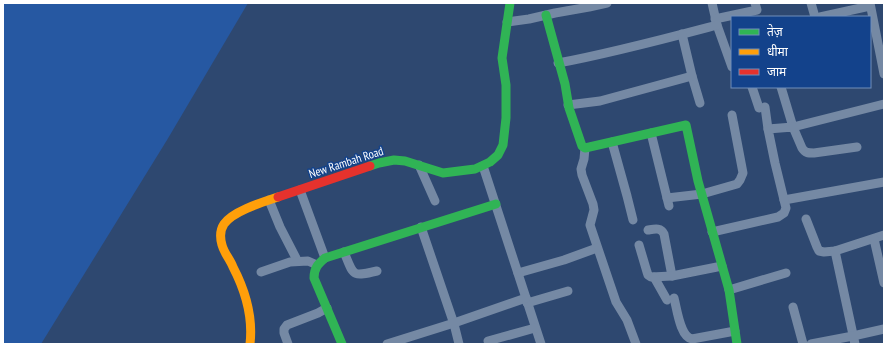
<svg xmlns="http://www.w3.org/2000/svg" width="887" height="347" viewBox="0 0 887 347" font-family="'PT Sans Narrow','Noto Sans Devanagari',sans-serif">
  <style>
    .green { fill: #2658a2 }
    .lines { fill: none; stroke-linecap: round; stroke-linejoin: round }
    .street { stroke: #7589a4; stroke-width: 9 }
    .fast { stroke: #30b455; stroke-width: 9 }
    .slow { stroke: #ff9f0a; stroke-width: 9 }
    .jam { stroke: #e5322d; stroke-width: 9 }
    .labels { text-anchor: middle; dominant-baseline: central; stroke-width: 3; stroke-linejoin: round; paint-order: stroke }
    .street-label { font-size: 12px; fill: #fff; stroke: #13428b }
  </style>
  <rect width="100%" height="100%" fill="#2e4870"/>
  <!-- green -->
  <polygon class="green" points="3,3 248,3 167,140 41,344 3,344"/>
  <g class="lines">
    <!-- street -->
    <g class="street">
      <polyline points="712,3 717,25 732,67"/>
      <polyline points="811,3 815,17"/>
      <polyline points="870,3 884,74"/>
      <polyline points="820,17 870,6"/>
      <polyline points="715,19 757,10 755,3"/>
      <polyline points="507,22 529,19 555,13 589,7 607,3"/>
      <path d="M558 63C612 53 664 39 717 25"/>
      <polyline points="692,76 700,103"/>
      <polyline points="752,87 759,108"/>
      <polyline points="781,87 793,127 884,104"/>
      <polyline points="568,105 600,101 692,76 682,34"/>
      <polyline points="765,107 768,129"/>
      <polyline points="651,133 669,206"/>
      <polyline points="612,142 627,196 633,220"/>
      <polyline points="585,148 584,159 581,169 582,175 593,204 594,210 590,225 592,231 616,302 627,320 636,344"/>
      <polyline points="419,165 435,201"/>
      <polyline points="483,166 541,344"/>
      <polyline points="300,190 325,258"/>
      <polyline points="667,198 702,194 737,184 740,180 743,173 732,115"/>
      <polyline points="269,200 280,227 296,258"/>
      <polyline points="784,200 884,182"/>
      <polyline points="806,219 817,247 819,251 824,252 835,251 884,235"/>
      <polyline points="421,227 454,324 459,344"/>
      <path d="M648 230C654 229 661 227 664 234L672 276"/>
      <path d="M712 232 778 217 784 213 786 208 775 163 768 129 793 127 802 148C805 153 808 153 814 153L857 147"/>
      <polyline points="874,239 884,283"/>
      <polyline points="639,245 647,272 648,275 651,277 672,276 722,266"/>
      <polyline points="835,251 855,344"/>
      <path d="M344 252C354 276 351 277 377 271"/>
      <polyline points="261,272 290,262 308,261 317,265"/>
      <polyline points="518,273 564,260 597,248"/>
      <polyline points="654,277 667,300"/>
      <polyline points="729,290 786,273"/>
      <path d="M674 298C677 309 680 337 692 339L735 331"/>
      <polyline points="527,303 568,291"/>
      <polyline points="793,307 803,344"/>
      <polyline points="488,341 535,328"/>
      <polyline points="288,344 284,333 284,329 287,325 318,313 327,308"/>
      <polyline points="387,344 454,323 526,298"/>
      <polyline points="811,344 853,336 884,329"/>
    </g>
    <!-- fast -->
    <g class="fast">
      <polyline points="546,15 565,84 569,108 582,146 585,148 686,125 698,181 729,290 737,344"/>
      <polyline points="370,166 379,163 394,160 405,161 443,173 475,169 490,162 498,155 503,145 506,118 506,85 502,58 510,3"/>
      <path d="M342 344 314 278C314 268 318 264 325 258L496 204"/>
    </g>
    <!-- slow -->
    <path class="slow" d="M250 344C253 318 245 290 233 267 230 259 224 253 222 245 220 238 220 230 224 224 233 211 263 202 278 197"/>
    <!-- jam -->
    <polyline class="jam" points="278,197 370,166"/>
  </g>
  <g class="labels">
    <!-- street labels -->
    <g class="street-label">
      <text transform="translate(346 162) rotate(-18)">New Rambah Road</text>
    </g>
  </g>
  <!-- border -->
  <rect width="887" height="347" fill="none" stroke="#ffffff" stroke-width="8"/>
  <!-- legend -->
  <rect x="731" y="16" width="140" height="72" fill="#13428b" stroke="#718eb9"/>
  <rect x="739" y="29" width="20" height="6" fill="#30b455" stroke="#718eb9"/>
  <text x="767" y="36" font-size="12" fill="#ffffff">तेज़</text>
  <rect x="739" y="49" width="20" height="6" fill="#ff9f0a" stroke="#718eb9"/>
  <text x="767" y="56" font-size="12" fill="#ffffff">धीमा</text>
  <rect x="739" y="69" width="20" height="6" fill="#e5322d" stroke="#718eb9"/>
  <text x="767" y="76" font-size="12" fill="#ffffff">जाम</text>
</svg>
